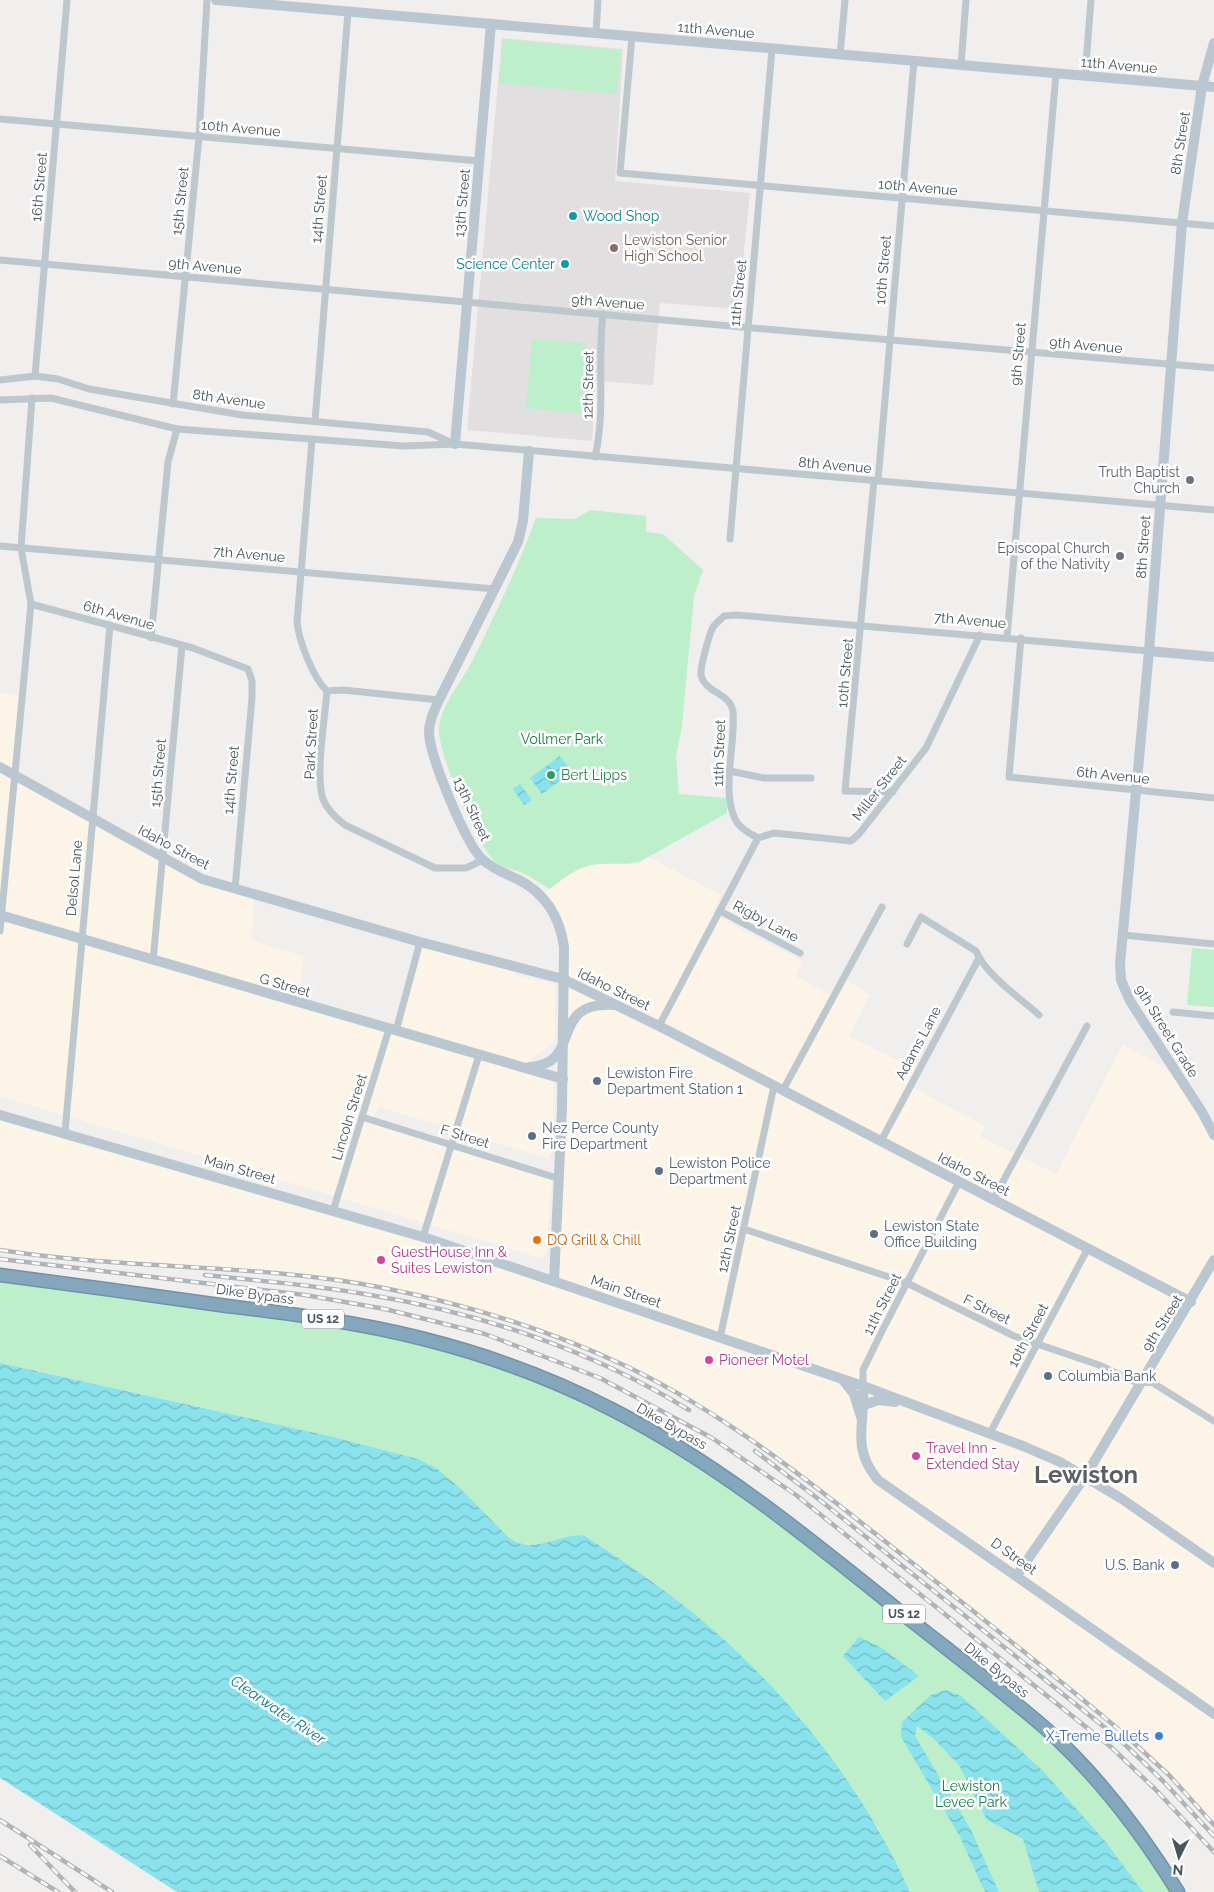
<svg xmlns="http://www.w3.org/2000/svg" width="1214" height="1892" viewBox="0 0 1214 1892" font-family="Raleway,sans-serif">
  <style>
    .commercial { fill: #fcf4e7 }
    .education { fill: #e2dfe1 }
    .park { fill: #bcefca }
    .water { fill: url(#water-waves) }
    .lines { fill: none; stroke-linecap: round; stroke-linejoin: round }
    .highway-casing { stroke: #7192a9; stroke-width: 15 }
    .street { stroke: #bcc7ce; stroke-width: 7 }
    .secondary { stroke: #bac7d0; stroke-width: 10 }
    .highway { stroke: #85a7be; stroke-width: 12 }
    .rail-casing { stroke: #b0b4b9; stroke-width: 4.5 }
    .rail { stroke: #fff; stroke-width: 2.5; stroke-dasharray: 8; stroke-linecap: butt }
    .culture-dot { fill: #0f9aa8; stroke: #fff; stroke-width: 2 }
    .education-dot { fill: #8d6e63; stroke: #fff; stroke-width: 2 }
    .worship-dot { fill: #6b7280; stroke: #fff; stroke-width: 2 }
    .leisure-dot { fill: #2e9e5b; stroke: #fff; stroke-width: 2 }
    .service-dot { fill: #5c6f8a; stroke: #fff; stroke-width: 2 }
    .food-dot { fill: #e8710a; stroke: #fff; stroke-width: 2 }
    .hotel-dot { fill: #d1479c; stroke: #fff; stroke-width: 2 }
    .shop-dot { fill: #3f7fe0; stroke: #fff; stroke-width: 2 }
    .labels { text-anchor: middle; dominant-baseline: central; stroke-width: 5; stroke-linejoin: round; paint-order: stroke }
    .shield { fill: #fff; stroke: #7e878d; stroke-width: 1 }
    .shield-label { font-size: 12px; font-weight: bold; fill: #46545c }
    .street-label { font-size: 14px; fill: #46545c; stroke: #fff }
    .culture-label { font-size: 14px; fill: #0d838f; stroke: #fff; text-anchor: start }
    .education-label { font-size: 14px; fill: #785e54; stroke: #fff; text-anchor: start }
    .worship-label { font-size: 14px; fill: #5b616d; stroke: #fff; text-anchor: end }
    .park-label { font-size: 14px; fill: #167e3f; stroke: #fff }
    .leisure-label { font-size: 14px; fill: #27864d; stroke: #fff; text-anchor: start }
    .service-label { font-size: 14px; fill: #4e5e75; stroke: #fff; text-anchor: start }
    .food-label { font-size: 14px; fill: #c56008; stroke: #fff; text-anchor: start }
    .hotel-label { font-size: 14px; fill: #b23c85; stroke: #fff; text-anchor: start }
    .shop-label { font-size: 14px; fill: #366cbe; stroke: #fff; text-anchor: end }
    .water-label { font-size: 15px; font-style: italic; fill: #0c7e8b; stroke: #fff }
    .town-label { font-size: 24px; font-weight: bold; fill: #5b5f63; stroke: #fff }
  </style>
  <defs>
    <pattern id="water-waves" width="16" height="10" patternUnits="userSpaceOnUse" patternTransform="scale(1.25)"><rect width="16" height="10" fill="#89e2ec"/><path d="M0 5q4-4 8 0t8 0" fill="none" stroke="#72bac2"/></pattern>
  </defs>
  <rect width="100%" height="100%" fill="#f1eeee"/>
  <!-- commercial -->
  <g class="commercial">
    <polygon points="0,693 22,695 16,775 191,874 254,894 252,940 303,956 300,1003 396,1031 420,942 515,968 515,975 553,983 555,988 555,1039 546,1050 534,1056 528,1073 554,1079 552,1151 547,1158 379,1107 371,1122 552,1180 546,1254 541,1258 0,1096"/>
    <polygon points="648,857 721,895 713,914 802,961 795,976 833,996 843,978 870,995 849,1036 918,1070 910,1086 985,1126 980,1137 1056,1174 1123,1044 1179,1076 1214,1135 1214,1825 1169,1775 1123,1733 814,1485 730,1426 654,1381 587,1349 504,1318 413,1294 346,1281 165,1264 97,1262 0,1249 0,1115 554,1281 564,947 540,895 550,889 569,873 581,868 592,864 639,862"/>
  </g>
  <!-- education -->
  <polygon class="education" points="502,38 623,49 615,181 750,193 738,309 660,303 653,385 596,381 592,441 467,430"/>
  <!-- park -->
  <g class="park">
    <polygon points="503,39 621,50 617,94 499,83"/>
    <polygon points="532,339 586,343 581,413 526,408"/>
    <path d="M591 510 646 516V532L663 534 703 570 694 596 682 726 676 757 679 794 727 798V813L639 862C626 865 615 863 603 864 580 864 567 876 550 889 542 885 535 879 527 875 518 870 504 869 496 862 477 848 437 751 439 728 441 706 459 685 469 667 494 618 517 569 536 518L574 519Z"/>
    <polygon points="1192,948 1214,950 1214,1007 1187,1005"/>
    <path d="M0 1275 316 1318 509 1366 694 1456 1072 1754 1177 1892H910L878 1828 798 1715 699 1618 656 1584 585 1535C562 1536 541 1549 518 1543L329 1436 0 1363Z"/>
  </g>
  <!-- water -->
  <g class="water">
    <polygon points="560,756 572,772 542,794 530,778"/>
    <polygon points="520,784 532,800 524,805 513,789"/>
    <path d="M0 1363 329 1436 418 1459 436 1468 461 1489 508 1537 518 1543 528 1545 540 1544 571 1536 584 1535C623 1561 662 1587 698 1617 787 1691 863 1787 910 1892H177L0 1778Z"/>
    <polygon points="859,1637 882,1648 919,1676 885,1701 843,1656"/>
    <polygon points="946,1690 961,1696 1042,1770 1105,1841 1143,1892 1039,1892 1023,1839 987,1820 959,1765 933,1738 917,1726 915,1736 970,1828 999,1892 985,1892 959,1835 901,1737 902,1722 931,1695"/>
  </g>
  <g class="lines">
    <!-- highway casing -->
    <g class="highway-casing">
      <path id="highway" d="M0 1275C76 1285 151 1295 227 1306 261 1310 296 1314 330 1320 427 1335 526 1365 613 1410 723 1466 817 1545 913 1622 960 1659 1008 1695 1053 1735 1102 1781 1143 1835 1178 1892"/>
    </g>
    <!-- street -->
    <g class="street">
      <polyline points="596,33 598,0"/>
      <polyline points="632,36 620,173 1214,226"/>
      <polyline points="840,55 845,0"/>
      <polyline points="961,65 966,0"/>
      <polyline points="1085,76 1091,0"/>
      <polyline points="0,119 479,161"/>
      <path d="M0 260C405 295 809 335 1214 368"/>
      <polyline points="35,376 67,0"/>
      <polyline points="0,380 35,376 58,379 89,389 242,415 428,432 452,443"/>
      <polyline points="0,400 51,398 177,429 404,446 455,444 1214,510"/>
      <polyline points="173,404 199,137 207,0"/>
      <polyline points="315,421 348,12"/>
      <path d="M312 440 297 622C299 641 313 678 327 691 325 719 315 774 323 799 327 810 336 818 345 825L435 868H466L483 860"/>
      <path d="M595 457C606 410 597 362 603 314"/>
      <polyline points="874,480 845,791 893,792"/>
      <polyline points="878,481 914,61"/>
      <polyline points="730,539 772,49"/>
      <polyline points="0,546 495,589"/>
      <polyline points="31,604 193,648 248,669 252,681 252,698 235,889"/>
      <polyline points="1007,637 1056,74"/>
      <polyline points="151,638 168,462 177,429"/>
      <polyline points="1021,638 1009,777 1214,798"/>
      <polyline points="327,691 343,690 439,700"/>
      <polyline points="730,771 764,778 811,778"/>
      <path d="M758 838C750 834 739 828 735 819 721 790 736 742 733 712 731 693 705 693 701 675 700 667 709 635 713 627 716 623 721 619 724 616L737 615 1149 651"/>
      <polyline points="720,911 800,953"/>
      <polyline points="0,931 31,604 21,548 32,398"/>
      <polyline points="1123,935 1214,944"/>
      <path d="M907 944 921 917 976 951C985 974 1020 998 1039 1015"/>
      <polyline points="153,961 182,646"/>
      <polyline points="1173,1012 1214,1016"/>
      <polyline points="659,1026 758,838 774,833 851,841 859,834 926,748 980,635"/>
      <polyline points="396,1031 420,942"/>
      <polyline points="783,1090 882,907"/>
      <polyline points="362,1117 560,1179"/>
      <polyline points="65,1132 110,625"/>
      <polyline points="881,1141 979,958"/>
      <polyline points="993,1200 1087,1026"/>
      <polyline points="333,1211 389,1029"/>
      <polyline points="744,1229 907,1283 1014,1336 1099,1365 1133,1381 1153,1383 1214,1421"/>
      <polyline points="423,1237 479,1055"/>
      <polyline points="720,1338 774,1086"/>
      <polyline points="863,1386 863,1370 882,1331 959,1182"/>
      <polyline points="990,1433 1088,1248"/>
    </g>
    <!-- secondary -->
    <g class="secondary">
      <polyline points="216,0 1214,87"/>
      <polyline points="1214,43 1202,86 1182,223 1149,651 1120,964 1121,980 1130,1001 1202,1112 1214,1135"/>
      <polyline points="455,444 491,24"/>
      <path d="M529 451 523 521 518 542 439 700C434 711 429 721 429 733 430 757 465 842 482 859 492 869 507 874 519 880 546 894 560 918 564 947L562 1108 554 1281"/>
      <polyline points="1149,651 1214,657"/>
      <polyline points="0,767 202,879 420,942 563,979 659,1026 1191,1302"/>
      <polyline points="0,915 563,1079"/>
      <path d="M529 1067C585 1064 546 1001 614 1005"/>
      <polyline points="0,1115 423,1237 863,1386 1023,1446 1060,1462 1122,1499 1214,1563"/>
      <polyline points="843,1380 854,1394 861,1417"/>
      <path d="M863 1386C866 1424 850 1446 878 1480L1214 1714"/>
      <polyline points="864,1405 878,1400 895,1402"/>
      <polyline points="1017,1575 1086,1475 1214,1260"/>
    </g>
    <!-- highway -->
    <use href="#highway" class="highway"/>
    <!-- rail casing -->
    <g class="rail-casing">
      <g id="rail">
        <path d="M0 1250C127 1270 257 1263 384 1288 469 1305 552 1331 630 1368 729 1416 815 1486 901 1554 976 1613 1050 1672 1123 1733L1169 1775 1214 1825"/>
        <polyline points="0,1259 305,1295 385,1309 485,1334 600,1378 712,1438 796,1495 1111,1747 1155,1789 1214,1852"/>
        <path d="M205 1275C260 1281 316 1285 370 1295 481 1313 593 1351 689 1410"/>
        <polyline points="755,1451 821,1501 1118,1738 1162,1780 1214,1836"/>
        <polyline points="0,1820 112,1892"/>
        <polyline points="30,1845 75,1892"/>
        <polyline points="0,1856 58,1892"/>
      </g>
    </g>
    <!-- rail -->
    <use href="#rail" class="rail"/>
  </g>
  <!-- markers -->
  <g class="culture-dot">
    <circle cx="573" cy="216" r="5"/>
    <circle cx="565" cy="264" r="5"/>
  </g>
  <circle class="education-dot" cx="614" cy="248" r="5"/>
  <g class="worship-dot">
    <circle cx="1190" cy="480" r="5"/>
    <circle cx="1120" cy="556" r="5"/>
  </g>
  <circle class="leisure-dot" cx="551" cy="775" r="5"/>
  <g class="service-dot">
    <circle cx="597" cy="1081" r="5"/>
    <circle cx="532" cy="1136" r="5"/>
    <circle cx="659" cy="1171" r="5"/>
    <circle cx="874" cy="1234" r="5"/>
    <circle cx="1048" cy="1376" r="5"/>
    <circle cx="1175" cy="1565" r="5"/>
  </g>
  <circle class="food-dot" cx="537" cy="1240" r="5"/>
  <g class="hotel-dot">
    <circle cx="381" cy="1260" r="5"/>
    <circle cx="709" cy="1360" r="5"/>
    <circle cx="916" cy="1456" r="5"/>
  </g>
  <circle class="shop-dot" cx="1159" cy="1736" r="5"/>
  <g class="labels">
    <!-- shield labels -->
    <g class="shield">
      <rect x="302" y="1309.5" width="42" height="19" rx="4"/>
      <rect x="883" y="1604.5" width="42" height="19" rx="4"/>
    </g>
    <g class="shield-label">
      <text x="323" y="1319">US 12</text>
      <text x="904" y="1614">US 12</text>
    </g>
    <!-- street labels -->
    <g class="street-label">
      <text transform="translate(716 30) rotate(5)">11th Avenue</text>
      <text transform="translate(1119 65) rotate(5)">11th Avenue</text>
      <text transform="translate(241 128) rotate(5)">10th Avenue</text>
      <text transform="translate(1180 143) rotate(-81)">8th Street</text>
      <text transform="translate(39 187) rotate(-85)">16th Street</text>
      <text transform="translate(918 187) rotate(5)">10th Avenue</text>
      <text transform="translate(180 201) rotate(-84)">15th Street</text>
      <text transform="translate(462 203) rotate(-85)">13th Street</text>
      <text transform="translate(319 209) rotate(-85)">14th Street</text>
      <text transform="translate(205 266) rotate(5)">9th Avenue</text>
      <text transform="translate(883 270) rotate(-85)">10th Street</text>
      <text transform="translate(738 293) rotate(-84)">11th Street</text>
      <text transform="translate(608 302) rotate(4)">9th Avenue</text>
      <text transform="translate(1086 345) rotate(5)">9th Avenue</text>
      <text transform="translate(1018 354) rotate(-85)">9th Street</text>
      <text transform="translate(588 385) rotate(-89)">12th Street</text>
      <text transform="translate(229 399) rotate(8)">8th Avenue</text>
      <text transform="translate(835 465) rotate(5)">8th Avenue</text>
      <text transform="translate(1143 547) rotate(-86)">8th Street</text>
      <text transform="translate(249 554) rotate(5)">7th Avenue</text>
      <text transform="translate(119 615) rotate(16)">6th Avenue</text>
      <text transform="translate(970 620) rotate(5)">7th Avenue</text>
      <text transform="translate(845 673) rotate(-85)">10th Street</text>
      <text transform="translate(311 744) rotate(-87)">Park Street</text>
      <text transform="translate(719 753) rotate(-88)">11th Street</text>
      <text transform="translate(158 773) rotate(-85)">15th Street</text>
      <text transform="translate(1113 775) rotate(6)">6th Avenue</text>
      <text transform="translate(231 780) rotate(-85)">14th Street</text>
      <text transform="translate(879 788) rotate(-52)">Miller Street</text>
      <text transform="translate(472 809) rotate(65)">13th Street</text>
      <text transform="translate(174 847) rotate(28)">Idaho Street</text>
      <text transform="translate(74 878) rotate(-85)">Delsol Lane</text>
      <text transform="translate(766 921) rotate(28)">Rigby Lane</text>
      <text transform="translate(285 985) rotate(16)">G Street</text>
      <text transform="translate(614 989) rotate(26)">Idaho Street</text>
      <text transform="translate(1167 1031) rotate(58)">9th Street Grade</text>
      <text transform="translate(918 1043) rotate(-62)">Adams Lane</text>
      <text transform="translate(349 1117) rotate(-73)">Lincoln Street</text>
      <text transform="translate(465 1136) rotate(17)">F Street</text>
      <text transform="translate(240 1169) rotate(16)">Main Street</text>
      <text transform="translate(974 1174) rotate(27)">Idaho Street</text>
      <text transform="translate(729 1239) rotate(-78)">12th Street</text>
      <text transform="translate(626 1291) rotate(19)">Main Street</text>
      <text transform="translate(255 1294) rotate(8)">Dike Bypass</text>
      <text transform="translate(882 1304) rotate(-63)">11th Street</text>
      <text transform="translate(987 1309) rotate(26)">F Street</text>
      <text transform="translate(1162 1323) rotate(-58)">9th Street</text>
      <text transform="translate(1028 1335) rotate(-62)">10th Street</text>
      <text transform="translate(672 1426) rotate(30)">Dike Bypass</text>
      <text transform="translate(1014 1556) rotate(35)">D Street</text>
      <text transform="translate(997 1670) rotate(39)">Dike Bypass</text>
    </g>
    <!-- culture labels -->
    <g class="culture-label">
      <text x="583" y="216">Wood Shop</text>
      <text x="555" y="264" text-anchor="end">Science Center</text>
    </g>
    <!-- education labels -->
    <g class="education-label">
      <text x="624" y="240">Lewiston Senior<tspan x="624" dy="16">High School</tspan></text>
    </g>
    <!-- worship labels -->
    <g class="worship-label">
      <text x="1180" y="472">Truth Baptist<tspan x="1180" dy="16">Church</tspan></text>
      <text x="1110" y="548">Episcopal Church<tspan x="1110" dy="16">of the Nativity</tspan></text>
    </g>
    <!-- park labels -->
    <g class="park-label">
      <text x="562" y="739">Vollmer Park</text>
      <text x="971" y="1786">Lewiston<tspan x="971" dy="16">Levee Park</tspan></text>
    </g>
    <!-- leisure labels -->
    <g class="leisure-label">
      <text x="561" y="775">Bert Lipps</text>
    </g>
    <!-- service labels -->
    <g class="service-label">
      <text x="607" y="1073">Lewiston Fire<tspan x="607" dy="16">Department Station 1</tspan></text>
      <text x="542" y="1128">Nez Perce County<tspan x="542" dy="16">Fire Department</tspan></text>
      <text x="669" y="1163">Lewiston Police<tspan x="669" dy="16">Department</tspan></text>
      <text x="884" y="1226">Lewiston State<tspan x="884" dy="16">Office Building</tspan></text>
      <text x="1058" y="1376">Columbia Bank</text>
      <text x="1165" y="1565" text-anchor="end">U.S. Bank</text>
    </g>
    <!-- food labels -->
    <g class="food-label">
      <text x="547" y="1240">DQ Grill &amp; Chill</text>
    </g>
    <!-- hotel labels -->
    <g class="hotel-label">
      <text x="391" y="1252">GuestHouse Inn &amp;<tspan x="391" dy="16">Suites Lewiston</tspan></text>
      <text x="719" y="1360">Pioneer Motel</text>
      <text x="926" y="1448">Travel Inn -<tspan x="926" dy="16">Extended Stay</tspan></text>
    </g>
    <!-- shop labels -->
    <g class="shop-label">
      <text x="1149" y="1736">X-Treme Bullets</text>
    </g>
    <!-- water labels -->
    <g class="water-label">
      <text transform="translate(278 1710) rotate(34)">Clearwater River</text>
    </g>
    <!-- town labels -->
    <g class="town-label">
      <text x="1086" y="1474">Lewiston</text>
    </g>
  </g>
  <!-- north arrow -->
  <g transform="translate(1179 1857) rotate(185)" stroke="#ffffff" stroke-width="4" paint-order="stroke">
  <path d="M0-4L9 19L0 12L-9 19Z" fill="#46545c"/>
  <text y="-8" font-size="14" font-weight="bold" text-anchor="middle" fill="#46545c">N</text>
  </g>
</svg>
